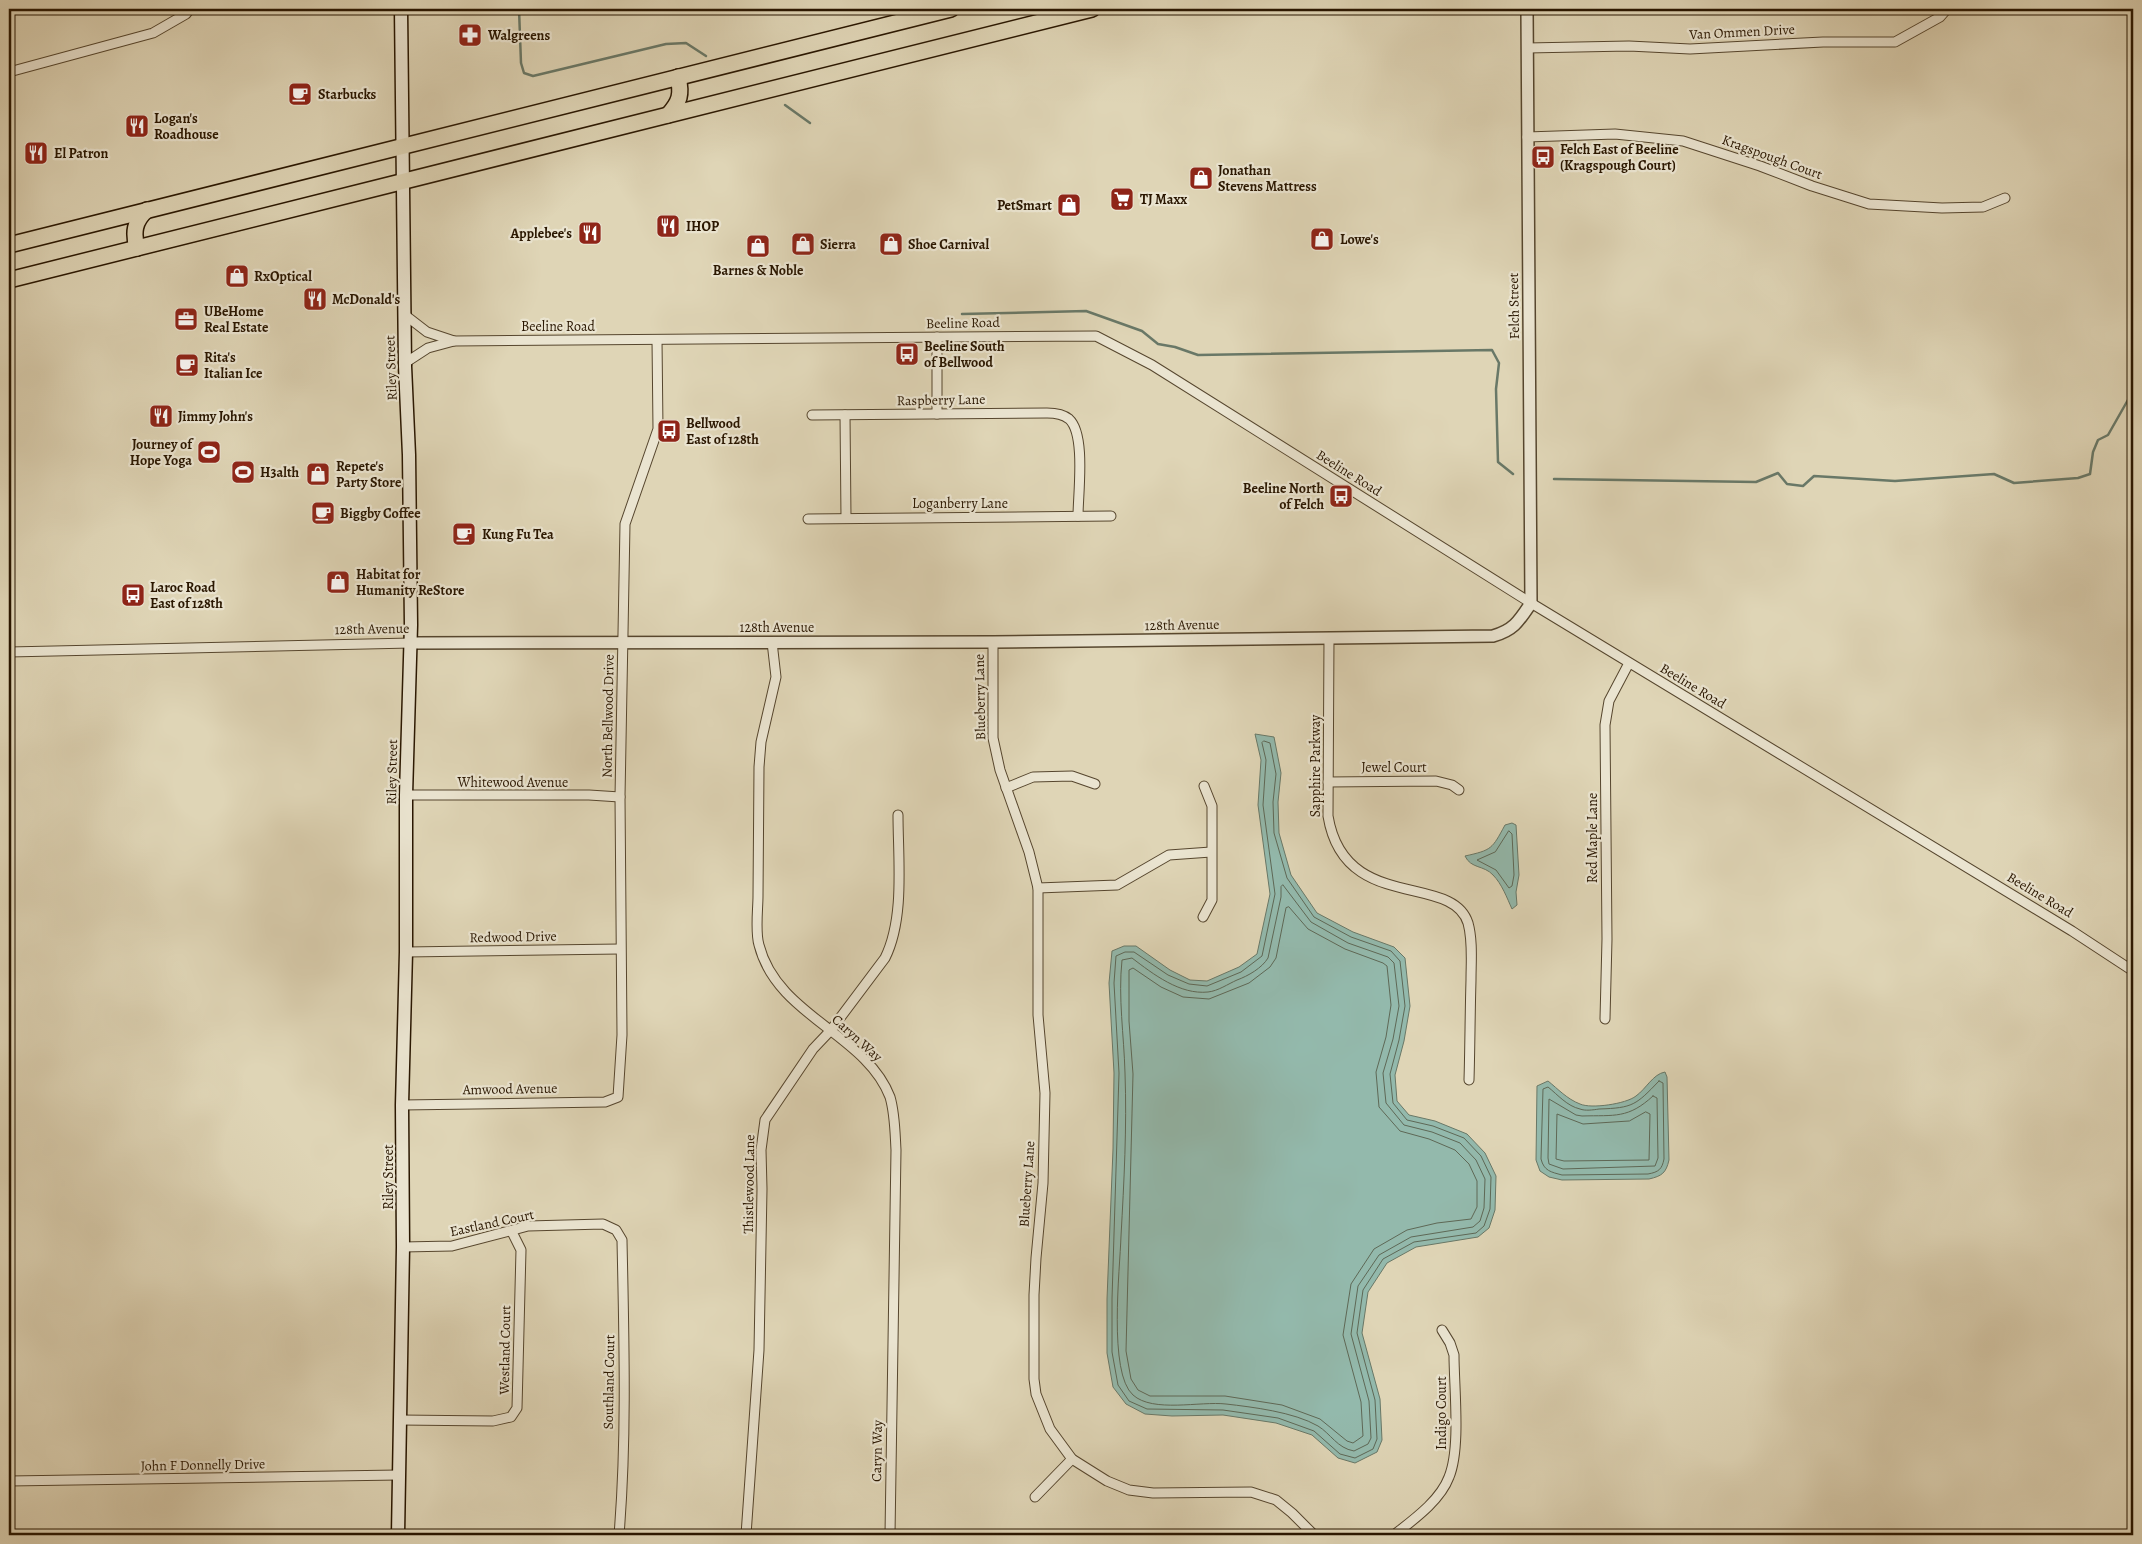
<svg xmlns="http://www.w3.org/2000/svg" width="2142" height="1544" viewBox="0 0 2142 1544" font-family="Alegreya,serif">
  <style>
    .water { fill: #93b9ac; stroke: #697867 }
    .lines { fill: none; stroke-linecap: round; stroke-linejoin: round }
    .shore { stroke: #5e6856; stroke-width: 1 }
    .stream { stroke: #697867; stroke-width: 2.5 }
    .minor-casing { stroke: #56462e; stroke-width: 11 }
    .tertiary-casing { stroke: #56462e; stroke-width: 14 }
    .secondary-casing { stroke: #291600; stroke-width: 15 }
    .trunk-casing { stroke: #291600; stroke-width: 18 }
    .minor { stroke: #eae4d0; stroke-width: 9 }
    .tertiary { stroke: #eae4d0; stroke-width: 11 }
    .secondary { stroke: #eae4d0; stroke-width: 12 }
    .trunk { stroke: #dfd5b6; stroke-width: 15 }
    .labels { text-anchor: middle; dominant-baseline: central; stroke-width: 4.5; stroke-linejoin: round; paint-order: stroke }
    .street-label { font-size: 14px; fill: #291600; stroke: #eae4d0 }
    .poi-label { font-size: 14px; font-weight: bold; fill: #291600; stroke: #eae4d0; text-anchor: start }
  </style>
  <rect width="100%" height="100%" fill="#dfd5b6"/>
  <filter id="stains"><feTurbulence type="fractalNoise" baseFrequency=".004" numOctaves="4"/><feColorMatrix values="0 0 0 0 .2 0 0 0 0 .09 0 0 0 0 .02 0 0 0 .5 -.17"/></filter>
  <radialGradient id="worn" r=".72"><stop offset=".6" stop-color="#630" stop-opacity="0"/><stop offset="1" stop-color="#630" stop-opacity=".3"/></radialGradient>
  <!-- water -->
  <g class="water">
    <polygon points="1255,734 1274,737 1281,773 1278,802 1279,833 1291,875 1317,913 1353,932 1394,947 1405,958 1410,1006 1404,1041 1395,1075 1397,1101 1409,1115 1435,1121 1467,1134 1485,1153 1496,1176 1495,1210 1489,1228 1478,1237 1416,1247 1387,1263 1368,1292 1362,1333 1380,1399 1382,1440 1377,1452 1355,1463 1338,1458 1312,1435 1276,1423 1223,1415 1172,1416 1145,1414 1126,1404 1113,1387 1107,1353 1107,1299 1113,1149 1114,1073 1109,983 1112,951 1124,946 1136,946 1170,970 1190,980 1207,981 1239,967 1257,954 1270,894 1258,805 1261,760"/>
    <path d="M1512 823 1516 825 1519 875 1516 892 1517 905 1512 909C1507 898 1502 884 1493 875 1484 865 1471 869 1465 856 1492 850 1492 849 1505 825Z"/>
    <path d="M1665 1072 1667 1077 1669 1160C1666 1173 1662 1176 1649 1179L1562 1180 1549 1177 1540 1171 1536 1160 1537 1086 1548 1081C1558 1089 1567 1099 1580 1104 1591 1109 1626 1104 1636 1096 1646 1089 1653 1074 1665 1072Z"/>
  </g>
  <g class="lines">
    <!-- shore -->
    <g class="shore">
      <polygon points="1264,741 1270,743 1276,774 1273,802 1274,833 1287,878 1314,917 1351,937 1391,951 1400,961 1405,1006 1399,1040 1390,1074 1393,1103 1407,1120 1433,1126 1464,1138 1481,1156 1491,1177 1490,1209 1484,1226 1476,1233 1414,1242 1383,1259 1363,1290 1357,1333 1375,1400 1377,1439 1373,1449 1355,1458 1340,1454 1314,1431 1278,1418 1223,1410 1147,1409 1129,1401 1118,1385 1112,1352 1112,1299 1119,1073 1114,983 1116,956 1125,952 1134,952 1168,975 1189,984 1207,986 1241,972 1262,956 1275,894 1263,805 1266,760 1262,743"/>
      <polygon points="1509,831 1512,834 1514,875 1512,886 1509,888 1496,870 1477,860 1495,852"/>
      <path d="M1283 885 1311 922 1348 943 1388 957 1394 963 1399 1006 1393 1039 1383 1073 1386 1103 1404 1125 1432 1132 1460 1143 1476 1160 1485 1179 1484 1208 1480 1221 1473 1227 1411 1237 1379 1255 1358 1286 1351 1334 1369 1401 1371 1438 1368 1444 1354 1451C1337 1448 1331 1434 1318 1426 1294 1412 1252 1407 1226 1404 1200 1401 1153 1413 1133 1395 1108 1373 1120 1269 1121 1236 1124 1182 1127 1127 1125 1073 1124 1035 1118 998 1122 960L1132 958C1153 974 1180 995 1208 992 1218 991 1228 984 1237 980 1248 976 1262 968 1268 958L1281 897V887Z"/>
      <polygon points="1289,907 1308,929 1345,949 1383,963 1387,966 1391,1005 1386,1037 1376,1072 1379,1107 1400,1131 1429,1139 1455,1150 1469,1164 1477,1181 1477,1207 1471,1219 1437,1223 1407,1230 1374,1249 1351,1284 1343,1335 1361,1402 1363,1436 1353,1443 1347,1441 1320,1419 1282,1405 1225,1396 1150,1396 1138,1390 1131,1379 1126,1351 1133,1074 1129,1021 1129,970 1133,968 1161,987 1183,997 1209,999 1249,983 1270,967 1276,958 1286,908"/>
      <path d="M1659 1081 1663 1083 1664 1159C1662 1169 1659 1172 1648 1174L1562 1175C1551 1172 1544 1171 1541 1159L1543 1089 1548 1087C1558 1095 1567 1106 1580 1109 1585 1111 1593 1110 1599 1109 1633 1108 1636 1105 1659 1081Z"/>
      <path d="M1653 1096 1657 1098 1658 1158 1655 1166 1563 1169 1549 1164 1548 1158 1549 1099 1576 1115 1582 1116C1615 1115 1628 1119 1653 1096Z"/>
      <polygon points="1646,1112 1650,1114 1649,1160 1564,1161 1556,1159 1557,1114 1583,1124 1629,1121"/>
    </g>
    <!-- stream -->
    <g class="stream">
      <polyline points="519,9 521,63 524,73 533,76 666,44 686,43 706,56"/>
      <polyline points="785,105 810,123"/>
      <polyline points="962,314 1086,311 1142,331 1158,344 1175,347 1198,355 1492,350 1499,363 1496,389 1498,462 1513,474"/>
      <polyline points="1554,479 1756,482 1778,473 1787,484 1803,486 1814,476 1895,481 1994,474 2014,483 2078,478 2090,474 2093,452 2098,440 2108,435 2133,391"/>
    </g>
    <!-- minor casing -->
    <g class="minor-casing">
      <g id="minor">
        <polyline points="1527,48 1629,46 1690,49 1823,42 1895,42 1940,17 1947,9"/>
        <polyline points="9,72 153,33 186,14 190,9"/>
        <polyline points="1527,137 1615,134 1683,141 1760,166 1812,186 1869,204 1942,208 1983,207 2005,198"/>
        <polyline points="405,315 427,332 454,341 428,348 405,363"/>
        <polyline points="937,337 937,414"/>
        <polyline points="454,341 1096,336 1152,365 1531,603 2072,931 2133,971"/>
        <path d="M812 415 1047 413C1054 413 1063 414 1069 419 1086 434 1078 494 1078 516"/>
        <polyline points="845,415 846,517"/>
        <polyline points="808,519 1111,516"/>
        <path d="M1329 638 1328 816C1344 914 1452 872 1468 923 1473 941 1471 962 1471 980 1470 1014 1470 1047 1469 1080"/>
        <path d="M772 642 776 677 761 742 759 767C759 810 758 853 758 896 758 909 755 932 759 945 777 1016 866 1034 890 1097 895 1114 895 1133 896 1150L890 1535"/>
        <polyline points="993,642 993,738 1000,770 1029,852 1038,888 1038,1015 1045,1093 1043,1183 1036,1258 1034,1295 1034,1379 1036,1394 1050,1429 1072,1459 1107,1481 1129,1490 1153,1493 1251,1492 1276,1500 1292,1513 1314,1535"/>
        <polyline points="9,652 411,643"/>
        <polyline points="1328,782 1436,781 1452,785 1459,790"/>
        <polyline points="1006,788 1033,777 1072,776 1095,784"/>
        <polyline points="406,795 589,795 620,797"/>
        <polyline points="1038,888 1117,885 1169,855 1211,852"/>
        <polyline points="1203,917 1212,900 1212,806 1204,786"/>
        <polyline points="406,952 620,949"/>
        <polyline points="1605,1019 1607,939 1605,725 1609,701 1629,663"/>
        <polyline points="402,1105 605,1102 618,1097 622,1035 620,797 625,524 658,429 657,340"/>
        <path d="M403 1247 452 1246 528 1226 603 1224 616 1230 622 1240C624 1338 627 1437 619 1535"/>
        <polyline points="400,1420 493,1421 511,1417 517,1408 521,1250 512,1232"/>
        <polyline points="9,1481 398,1475"/>
        <polyline points="1035,1497 1072,1459"/>
        <path d="M746 1535 759 1350 762 1189 761 1150 765 1120 813 1049 831 1030 885 958C905 918 898 859 898 815"/>
        <path d="M1394 1535C1413 1520 1440 1501 1449 1477 1461 1448 1454 1388 1454 1355L1450 1343 1442 1330"/>
      </g>
    </g>
    <!-- tertiary casing -->
    <g class="tertiary-casing">
      <path id="tertiary" d="M411 643 993 642 1493 636C1514 630 1519 621 1531 603L1527 9"/>
    </g>
    <!-- secondary casing -->
    <g class="secondary-casing">
      <polyline id="secondary" points="398,1535 403,1247 402,1105 406,952 406,795 411,625 409,455 405,366 401,9"/>
    </g>
    <!-- trunk casing -->
    <g class="trunk-casing">
      <g id="trunk">
        <path d="M668 115C680 102 682 94 678 77"/>
        <polyline points="9,245 951,9"/>
        <path d="M137 248C133 233 134 221 147 210"/>
        <polyline points="9,280 1092,9"/>
      </g>
    </g>
    <!-- minor -->
    <use href="#minor" class="minor"/>
    <!-- tertiary -->
    <use href="#tertiary" class="tertiary"/>
    <!-- secondary -->
    <use href="#secondary" class="secondary"/>
    <!-- trunk -->
    <use href="#trunk" class="trunk"/>
  </g>
  <!-- icons -->
  <defs>
    <g id="pharmacy-square" transform="scale(1.25)"><rect x="-9" y="-9" width="18" height="18" rx="4" fill="#8f2418" stroke="#eae4d0"/><path d="M-2-6h4v4h4v4h-4v4h-4v-4h-4v-4h4Z" fill="#fff"/></g>
    <g id="cafe-square" transform="scale(1.25)"><rect x="-9" y="-9" width="18" height="18" rx="4" fill="#8f2418" stroke="#eae4d0"/><path d="M-5.5-4.5H6V0H3Q3 3.5 0 3.5H-2.5Q-5.5 3.5-5.5 0ZM3-3.2v2h1.7v-2ZM-6 4.5H4V6H-6Z" fill="#fff"/></g>
    <g id="restaurant-square" transform="scale(1.25)"><rect x="-9" y="-9" width="18" height="18" rx="4" fill="#8f2418" stroke="#eae4d0"/><path d="M-5-6h1v4h1v-4h1v4h1v-4h1v5L-1.5 .5V6h-2V.5L-5-1ZM5-6V6H3V1.5H1.5Q1.5-4 5-6Z" fill="#fff"/></g>
    <g id="bus-square" transform="scale(1.25)"><rect x="-9" y="-9" width="18" height="18" rx="4" fill="#8f2418" stroke="#eae4d0"/><path d="M-5-6H5V4H4V6H2V4H-2V6H-4V4H-5ZM-3.5-4V0h7V-4ZM-3.5 1.2v1.5H-2V1.2ZM2 1.2v1.5H3.5V1.2Z" fill="#fff"/></g>
    <g id="shop-square" transform="scale(1.25)"><rect x="-9" y="-9" width="18" height="18" rx="4" fill="#8f2418" stroke="#eae4d0"/><path d="M-5-2.5h2.3a2.7 3.5 0 0 1 5.4 0H5L5.5 6h-11ZM-1.5-2.5h3a1.5 2.3 0 0 0-3 0Z" fill="#fff"/></g>
    <g id="supermarket-square" transform="scale(1.25)"><rect x="-9" y="-9" width="18" height="18" rx="4" fill="#8f2418" stroke="#eae4d0"/><path d="M-6-5.5h2.5l.6 2H6L4.5 2H-2.5L-4.4-4H-6ZM-1.5 3.2a1.3 1.3 0 1 0 .1 0ZM3 3.2a1.3 1.3 0 1 0 .1 0Z" fill="#fff"/></g>
    <g id="office-square" transform="scale(1.25)"><rect x="-9" y="-9" width="18" height="18" rx="4" fill="#8f2418" stroke="#eae4d0"/><path d="M-6-3h4V-5.5h4V-3h4V5H-6ZM-1-4.5V-3h2v-1.5ZM-6 0V1H6V0Z" fill="#fff"/></g>
    <g id="stadium-square" transform="scale(1.25)"><rect x="-9" y="-9" width="18" height="18" rx="4" fill="#8f2418" stroke="#eae4d0"/><path d="M0-5a6.5 5 0 1 0 0 10a6.5 5 0 1 0 0-10ZM-3.5-1.8h7v3.6h-7Z" fill="#fff"/></g>
  </defs>
  <g fill-rule="evenodd">
    <use href="#pharmacy-square" x="470" y="35"/>
    <use href="#cafe-square" x="300" y="94"/>
    <use href="#restaurant-square" x="137" y="126"/>
    <use href="#restaurant-square" x="36" y="153"/>
    <use href="#bus-square" x="1543" y="157"/>
    <use href="#shop-square" x="1201" y="178"/>
    <use href="#supermarket-square" x="1122" y="199"/>
    <use href="#shop-square" x="1069" y="205"/>
    <use href="#restaurant-square" x="668" y="226"/>
    <use href="#restaurant-square" x="590" y="233"/>
    <use href="#shop-square" x="1322" y="239"/>
    <use href="#shop-square" x="803" y="244"/>
    <use href="#shop-square" x="891" y="244"/>
    <use href="#shop-square" x="758" y="246"/>
    <use href="#shop-square" x="237" y="276"/>
    <use href="#restaurant-square" x="315" y="299"/>
    <use href="#office-square" x="186" y="319"/>
    <use href="#bus-square" x="907" y="354"/>
    <use href="#cafe-square" x="187" y="365"/>
    <use href="#restaurant-square" x="161" y="416"/>
    <use href="#bus-square" x="669" y="431"/>
    <use href="#stadium-square" x="209" y="452"/>
    <use href="#stadium-square" x="243" y="472"/>
    <use href="#shop-square" x="318" y="474"/>
    <use href="#bus-square" x="1341" y="496"/>
    <use href="#cafe-square" x="323" y="513"/>
    <use href="#cafe-square" x="464" y="534"/>
    <use href="#shop-square" x="338" y="582"/>
    <use href="#bus-square" x="133" y="595"/>
  </g>
  <g class="labels">
    <!-- street labels -->
    <g class="street-label">
      <text transform="translate(1742 32) rotate(-3)">Van Ommen Drive</text>
      <text transform="translate(1772 157) rotate(20)">Kragspough Court</text>
      <text transform="translate(1514 306) rotate(-91)">Felch Street</text>
      <text transform="translate(963 323) rotate(-1)">Beeline Road</text>
      <text x="558" y="326">Beeline Road</text>
      <text transform="translate(391 368) rotate(-92)">Riley Street</text>
      <text transform="translate(941 400) rotate(-1)">Raspberry Lane</text>
      <text transform="translate(1349 473) rotate(32)">Beeline Road</text>
      <text x="960" y="503">Loganberry Lane</text>
      <text transform="translate(1182 625) rotate(-1)">128th Avenue</text>
      <text x="777" y="627">128th Avenue</text>
      <text transform="translate(372 629) rotate(-1)">128th Avenue</text>
      <text transform="translate(1693 686) rotate(31)">Beeline Road</text>
      <text transform="translate(980 697) rotate(-91)">Blueberry Lane</text>
      <text transform="translate(608 716) rotate(-89)">North Bellwood Drive</text>
      <text transform="translate(1315 766) rotate(-90)">Sapphire Parkway</text>
      <text x="1394" y="767">Jewel Court</text>
      <text transform="translate(392 772) rotate(-89)">Riley Street</text>
      <text x="513" y="782">Whitewood Avenue</text>
      <text transform="translate(1592 838) rotate(-90)">Red Maple Lane</text>
      <text transform="translate(2040 895) rotate(31)">Beeline Road</text>
      <text transform="translate(513 937) rotate(-1)">Redwood Drive</text>
      <text transform="translate(857 1038) rotate(42)">Caryn Way</text>
      <text transform="translate(510 1089) rotate(-1)">Amwood Avenue</text>
      <text transform="translate(388 1177) rotate(-90)">Riley Street</text>
      <text transform="translate(749 1184) rotate(-89)">Thistlewood Lane</text>
      <text transform="translate(1027 1184) rotate(-86)">Blueberry Lane</text>
      <text transform="translate(492 1223) rotate(-12)">Eastland Court</text>
      <text transform="translate(505 1350) rotate(-89)">Westland Court</text>
      <text transform="translate(609 1382) rotate(-89)">Southland Court</text>
      <text transform="translate(1441 1413) rotate(-90)">Indigo Court</text>
      <text transform="translate(877 1451) rotate(-89)">Caryn Way</text>
      <text transform="translate(203 1465) rotate(-1)">John F Donnelly Drive</text>
    </g>
    <!-- poi labels -->
    <g class="poi-label">
      <text x="488" y="35">Walgreens</text>
      <text x="318" y="94">Starbucks</text>
      <text x="154" y="118">Logan's<tspan x="154" dy="16">Roadhouse</tspan></text>
      <text x="1560" y="149">Felch East of Beeline<tspan x="1560" dy="16">(Kragspough Court)</tspan></text>
      <text x="54" y="153">El Patron</text>
      <text x="1218" y="170">Jonathan<tspan x="1218" dy="16">Stevens Mattress</tspan></text>
      <text x="1140" y="199">TJ Maxx</text>
      <text x="1052" y="205" text-anchor="end">PetSmart</text>
      <text x="686" y="226">IHOP</text>
      <text x="572" y="233" text-anchor="end">Applebee's</text>
      <text x="1340" y="239">Lowe's</text>
      <text x="820" y="244">Sierra</text>
      <text x="908" y="244">Shoe Carnival</text>
      <text x="758" y="270" text-anchor="middle">Barnes &amp; Noble</text>
      <text x="254" y="276">RxOptical</text>
      <text x="332" y="299">McDonald's</text>
      <text x="204" y="311">UBeHome<tspan x="204" dy="16">Real Estate</tspan></text>
      <text x="924" y="346">Beeline South<tspan x="924" dy="16">of Bellwood</tspan></text>
      <text x="204" y="357">Rita's<tspan x="204" dy="16">Italian Ice</tspan></text>
      <text x="178" y="416">Jimmy John's</text>
      <text x="686" y="423">Bellwood<tspan x="686" dy="16">East of 128th</tspan></text>
      <text x="192" y="444" text-anchor="end">Journey of<tspan x="192" dy="16">Hope Yoga</tspan></text>
      <text x="336" y="466">Repete's<tspan x="336" dy="16">Party Store</tspan></text>
      <text x="260" y="472">H3alth</text>
      <text x="1324" y="488" text-anchor="end">Beeline North<tspan x="1324" dy="16">of Felch</tspan></text>
      <text x="340" y="513">Biggby Coffee</text>
      <text x="482" y="534">Kung Fu Tea</text>
      <text x="356" y="574">Habitat for<tspan x="356" dy="16">Humanity ReStore</tspan></text>
      <text x="150" y="587">Laroc Road<tspan x="150" dy="16">East of 128th</tspan></text>
    </g>
  </g>
  <!-- margin -->
  <rect width="2142" height="1544" fill="none" stroke="#dfd5b6" stroke-width="30"/>
  <rect x="10" y="10" width="2122" height="1524" fill="none" stroke="#291600" stroke-width="2.5"/>
  <rect x="15" y="15" width="2112" height="1514" fill="none" stroke="#291600"/>
  <rect width="100%" height="100%" filter="url(#stains)"/>
  <rect width="100%" height="100%" fill="url(#worn)"/>
</svg>
